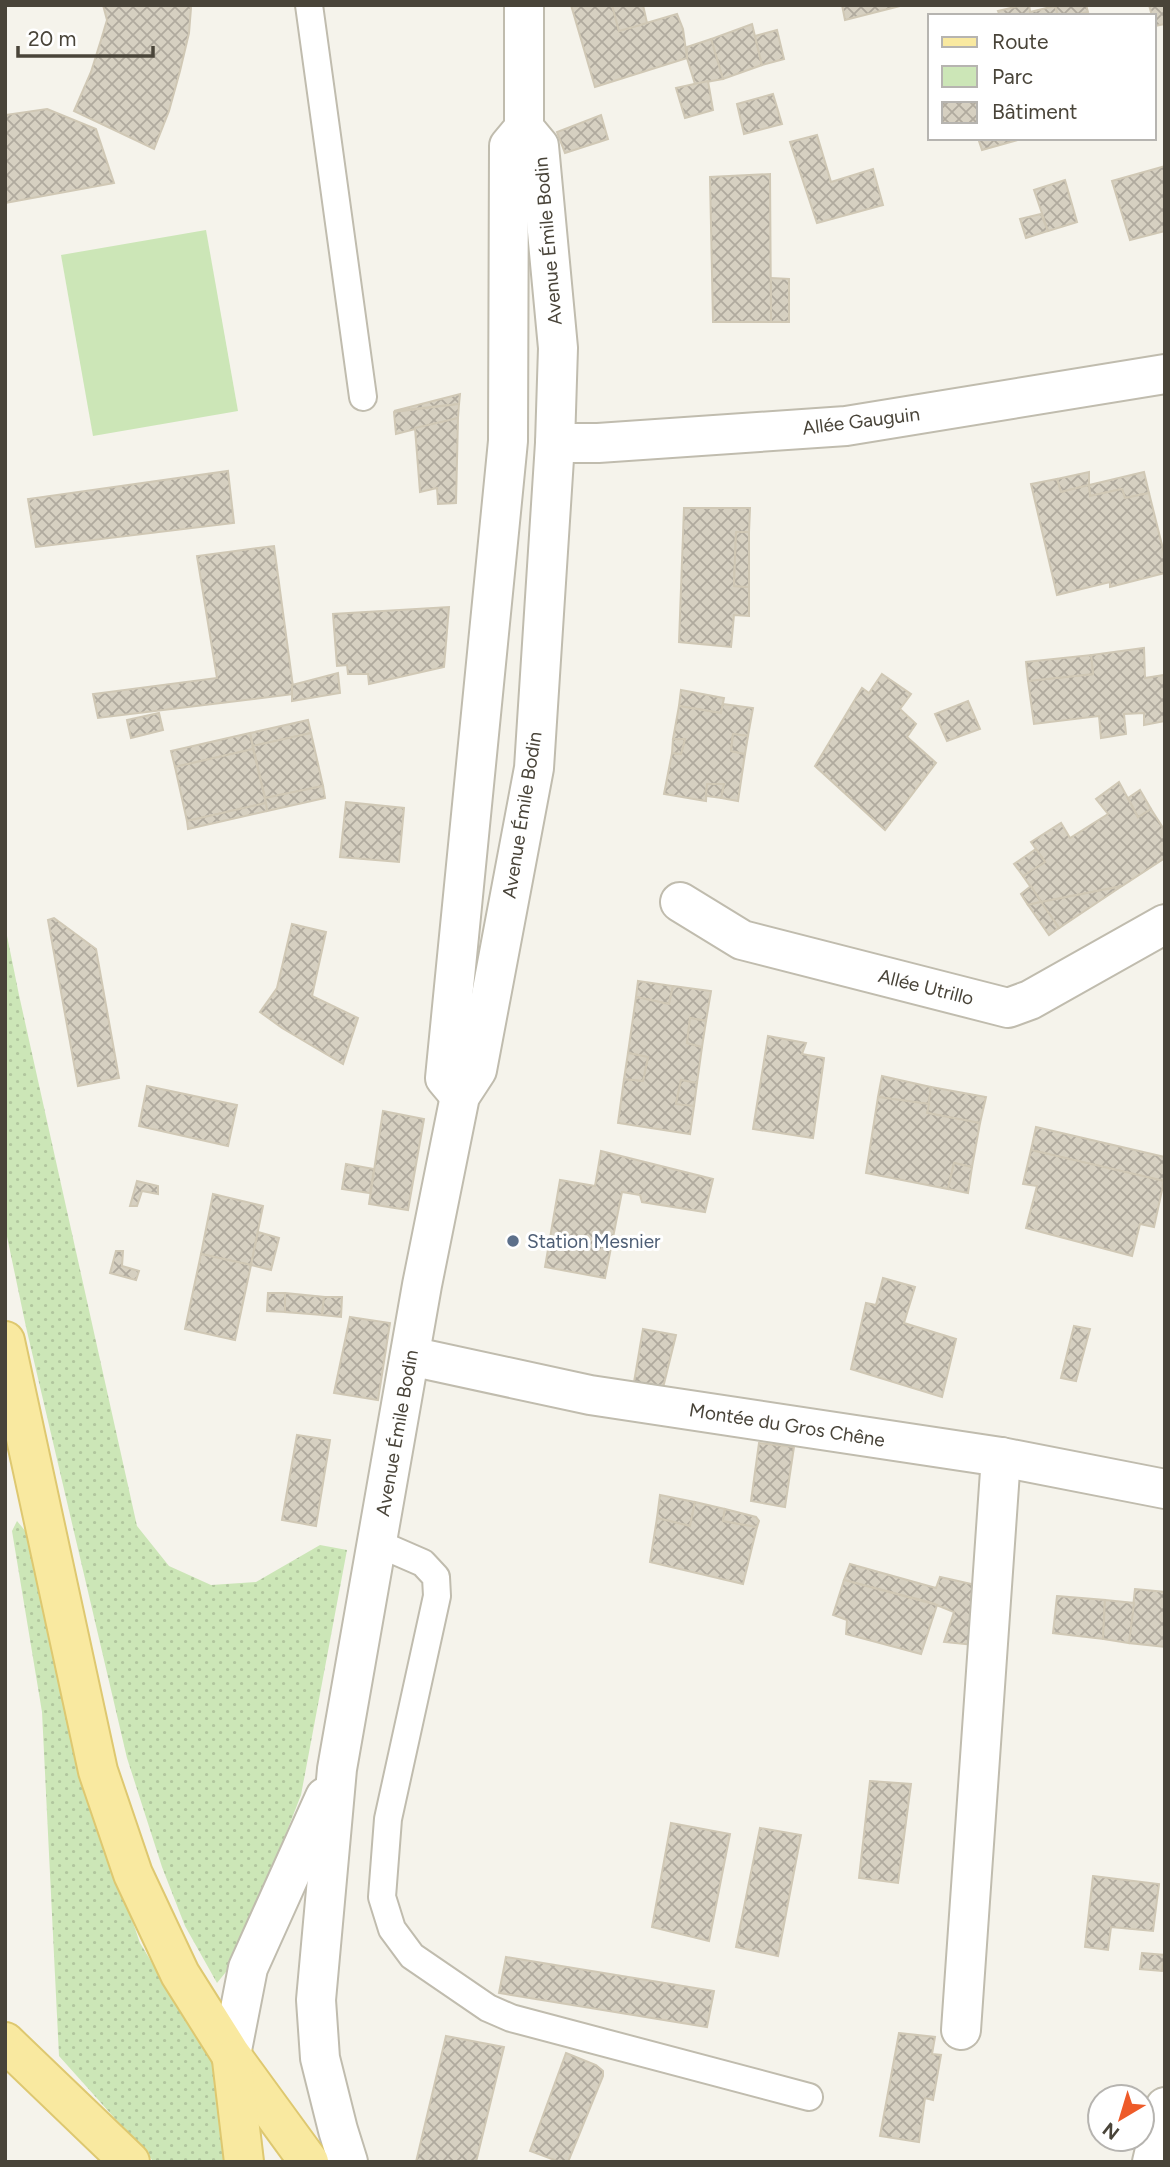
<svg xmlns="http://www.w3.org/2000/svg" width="1170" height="2167" viewBox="0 0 1170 2167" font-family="Figtree,sans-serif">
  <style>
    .grass { fill: url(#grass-dots) }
    .green { fill: #cce6b7 }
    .building { fill: url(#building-cross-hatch); stroke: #d0c8b5; stroke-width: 2 }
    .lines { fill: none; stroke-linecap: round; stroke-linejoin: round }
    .service-casing { stroke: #c0bcae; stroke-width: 30 }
    .minor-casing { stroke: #c0bcae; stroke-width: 42 }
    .tertiary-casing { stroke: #c0bcae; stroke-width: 42 }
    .primary-casing { stroke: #dec870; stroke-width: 42 }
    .service { stroke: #fff; stroke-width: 26 }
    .minor { stroke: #fff; stroke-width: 38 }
    .tertiary { stroke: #fff; stroke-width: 38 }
    .primary { stroke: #f9e9a0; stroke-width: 38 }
    .service-dot { fill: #5c6f8a; stroke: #fff; stroke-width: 2.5 }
    .labels { text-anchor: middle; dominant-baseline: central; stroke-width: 6; stroke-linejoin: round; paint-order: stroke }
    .street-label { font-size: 19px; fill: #494439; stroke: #fff }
    .service-label { font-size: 19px; fill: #4e5e75; stroke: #fff; text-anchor: start }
  </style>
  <defs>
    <pattern id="grass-dots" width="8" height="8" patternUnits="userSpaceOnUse" patternTransform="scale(1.75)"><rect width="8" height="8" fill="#cce6b7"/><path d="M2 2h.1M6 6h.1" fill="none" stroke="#b1c69e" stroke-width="1.8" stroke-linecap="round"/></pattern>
    <pattern id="building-cross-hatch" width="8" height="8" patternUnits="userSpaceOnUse" patternTransform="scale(1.75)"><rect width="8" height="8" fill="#d6d0c1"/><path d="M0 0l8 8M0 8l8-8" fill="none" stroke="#b0aa9e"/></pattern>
  </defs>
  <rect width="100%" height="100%" fill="#f5f3eb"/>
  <!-- grass -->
  <g class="grass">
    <polygon points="5,926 19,995 137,1526 169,1566 211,1585 256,1582 320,1545 347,1550 301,1795 238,1957 217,1983 185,1926 162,1867 127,1758 26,1327 5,1227"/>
    <polygon points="17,1521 32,1539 117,1876 140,1943 216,2068 221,2138 226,2162 154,2162 59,2056 42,1712 12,1531"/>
  </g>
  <!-- green -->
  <polygon class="green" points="206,230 238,411 93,436 61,255"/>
  <!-- building -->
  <g class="building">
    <polygon points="103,5 189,5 191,8 189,33 180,71 169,111 154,149 74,111 91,72 101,40 107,20"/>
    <polygon points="571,5 612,5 619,31 677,14 683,29 687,58 595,87"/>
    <polygon points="612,5 643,5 647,23 619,31"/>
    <polygon points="842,5 904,5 845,20"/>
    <polygon points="1023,5 1029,5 1031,16 1000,16 998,11"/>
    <polygon points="1055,5 1086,5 1088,12 1071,16 1058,16"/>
    <polygon points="1149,5 1165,5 1165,24 1155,26 1154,16 1152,16"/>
    <polygon points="1055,6 1058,16 1031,16 1030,12"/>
    <polygon points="752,24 762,65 723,79 711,39"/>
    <polygon points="777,30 784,59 762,65 755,36"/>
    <polygon points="711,39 723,79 695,84 687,58 687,47"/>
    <polygon points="708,81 713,110 685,118 676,88"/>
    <polygon points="773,94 782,124 744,134 737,104"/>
    <polygon points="47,109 96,129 114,183 5,203 5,115"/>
    <polygon points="601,115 608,139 565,153 557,132"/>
    <polygon points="817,135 831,182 873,169 883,205 817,223 790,142"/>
    <polygon points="978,138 1025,138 982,150"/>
    <polygon points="1165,166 1165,231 1130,240 1112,181"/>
    <polygon points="770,174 771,322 713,322 710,177"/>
    <polygon points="1065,180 1077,222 1048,231 1034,190"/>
    <polygon points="1041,214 1048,231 1026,238 1020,219"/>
    <polygon points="771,278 789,279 789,322 771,322"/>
    <polygon points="460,394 459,404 394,411"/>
    <polygon points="459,404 458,418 396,434 394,412"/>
    <polygon points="458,418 456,503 438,504 437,488 420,492 415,428"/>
    <polygon points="228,471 234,523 36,547 28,499"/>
    <polygon points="1089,472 1089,485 1061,492 1057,479"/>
    <polygon points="1144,472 1149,493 1125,498 1122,489 1090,496 1089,485"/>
    <polygon points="1057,479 1061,492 1089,485 1090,496 1122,489 1125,498 1149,493 1165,557 1165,573 1110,587 1110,582 1057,595 1031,484"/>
    <polygon points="684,508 750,508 749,532 736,532 734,586 749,587 749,616 734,615 731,647 679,642"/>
    <polygon points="736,532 749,532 749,587 734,586"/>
    <polygon points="274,546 294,694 98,718 93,694 217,678 197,556"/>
    <polygon points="449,607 444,667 369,684 368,674 348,674 347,665 337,666 333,614"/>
    <polygon points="1144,648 1145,678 1164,675 1165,721 1144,725 1144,713 1124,714 1126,734 1101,738 1099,716 1034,724 1028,681 1093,674 1091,655"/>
    <polygon points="1091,655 1093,674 1028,681 1026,662"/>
    <polygon points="338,673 340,693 292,701 292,685"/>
    <polygon points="882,674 911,694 900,709 916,724 907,737 936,763 885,830 815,766 862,688 869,693"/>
    <polygon points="681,690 724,698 721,713 679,706"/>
    <polygon points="968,701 980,729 947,741 935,714"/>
    <polygon points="723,704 753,708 748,736 733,734 731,751 745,754 738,801 721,798 724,784 707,784 706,801 664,794 672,753 681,754 685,739 673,739 679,706 721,713"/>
    <polygon points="159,713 163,730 131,738 127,720"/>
    <polygon points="308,720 311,733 253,746 250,733"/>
    <polygon points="250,733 253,749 175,767 171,751"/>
    <polygon points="311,733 323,786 265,798 253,746"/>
    <polygon points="733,734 748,736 745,754 731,751"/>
    <polygon points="673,739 685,739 681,754 672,753"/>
    <polygon points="253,749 266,803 187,821 175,767"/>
    <polygon points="1119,782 1138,817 1151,809 1165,831 1165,858 1122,886 1041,902 1023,876 1045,862 1031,842 1061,823 1070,838 1108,814 1096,799"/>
    <polygon points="707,784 724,784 721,798 706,796"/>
    <polygon points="323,786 325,798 267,811 265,798"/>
    <polygon points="1140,790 1151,809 1138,817 1128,798"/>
    <polygon points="346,802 404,808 399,862 340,857"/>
    <polygon points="266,803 267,811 188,829 187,821"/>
    <polygon points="1036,849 1045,862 1023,876 1014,864"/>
    <polygon points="1031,886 1041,902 1028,905 1021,894"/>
    <polygon points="1122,886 1059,928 1041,902 1108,889"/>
    <polygon points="1041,902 1059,928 1049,935 1028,905"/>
    <polygon points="54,918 96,949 119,1078 78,1086 48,920"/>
    <polygon points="292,924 326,932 312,996 358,1018 343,1064 282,1028 260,1012 277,988"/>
    <polygon points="638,981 673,986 669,1004 636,997"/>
    <polygon points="673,986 711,991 706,1021 690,1018 687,1043 702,1047 697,1083 681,1080 676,1104 694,1106 690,1134 618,1123 624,1079 643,1081 648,1057 628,1053 636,997 669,1004"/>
    <polygon points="690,1018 706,1021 702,1047 687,1043"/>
    <polygon points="768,1036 806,1043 802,1054 824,1058 813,1138 753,1129"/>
    <polygon points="628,1053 648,1057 643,1081 624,1079"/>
    <polygon points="882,1076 931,1087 929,1104 878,1097"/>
    <polygon points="681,1080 697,1083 694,1106 676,1104"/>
    <polygon points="147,1086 237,1105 228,1146 139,1126"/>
    <polygon points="931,1087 986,1097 980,1123 927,1113"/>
    <polygon points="878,1097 929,1104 927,1113 980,1123 972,1167 954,1163 948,1189 866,1173"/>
    <polygon points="383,1111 424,1119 408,1210 369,1204"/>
    <polygon points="1036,1127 1165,1157 1164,1181 1031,1150"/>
    <polygon points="1031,1150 1164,1181 1154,1227 1140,1224 1132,1256 1026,1228 1037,1186 1023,1184"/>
    <polygon points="601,1151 713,1179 705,1212 642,1202 640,1195 622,1192 605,1278 545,1267 560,1180 595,1186"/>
    <polygon points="954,1163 972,1167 968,1193 948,1189"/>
    <polygon points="346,1164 374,1169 370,1193 342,1189"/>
    <polygon points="137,1181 158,1186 158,1194 142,1191 137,1206 130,1206"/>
    <polygon points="213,1194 263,1206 251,1265 201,1254"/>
    <polygon points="258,1232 279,1238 271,1270 251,1265"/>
    <polygon points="116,1251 123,1251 122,1266 139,1271 136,1280 110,1273"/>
    <polygon points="201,1254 251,1265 235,1340 185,1329"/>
    <polygon points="883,1278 915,1287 904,1323 956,1339 942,1397 851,1369 866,1303 876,1305"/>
    <polygon points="268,1293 285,1293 285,1312 267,1311"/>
    <polygon points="285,1293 324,1297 322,1315 285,1312"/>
    <polygon points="324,1297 342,1297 341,1317 322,1315"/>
    <polygon points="350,1317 390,1323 378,1400 334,1393"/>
    <polygon points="1074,1326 1090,1329 1076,1381 1061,1378"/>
    <polygon points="643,1329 676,1335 661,1396 633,1388"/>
    <polygon points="297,1435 330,1440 316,1526 282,1520"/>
    <polygon points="759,1443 794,1447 785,1507 751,1501"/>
    <polygon points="660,1495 695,1502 690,1526 657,1518"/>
    <polygon points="695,1502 725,1509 723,1521 757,1527 743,1584 650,1562 657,1518 690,1526"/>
    <polygon points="725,1509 756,1517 759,1521 757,1527 723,1521"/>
    <polygon points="850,1564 936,1588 940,1577 976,1585 974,1645 944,1642 954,1612 929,1602 844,1580"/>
    <polygon points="844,1580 937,1605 921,1654 846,1634 847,1620 833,1615"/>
    <polygon points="1135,1589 1165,1592 1165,1647 1129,1643"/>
    <polygon points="1057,1596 1105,1600 1103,1639 1053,1633"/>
    <polygon points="1105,1600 1134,1603 1129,1643 1103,1639"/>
    <polygon points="870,1781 911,1784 898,1883 859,1878"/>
    <polygon points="671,1823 730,1834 709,1941 652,1927"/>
    <polygon points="760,1828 801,1835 778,1956 736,1947"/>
    <polygon points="1093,1876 1159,1884 1153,1931 1111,1927 1108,1950 1085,1947"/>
    <polygon points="1142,1953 1165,1955 1162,1971 1140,1969"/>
    <polygon points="506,1957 714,1991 707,2027 499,1993"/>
    <polygon points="899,2033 935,2037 932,2054 941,2055 933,2100 925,2098 919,2142 880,2136"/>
    <polygon points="446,2036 504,2047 476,2162 416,2162"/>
    <polygon points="566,2053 596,2065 603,2071 603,2076 568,2162 560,2162 530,2151"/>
  </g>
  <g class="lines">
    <!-- service casing -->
    <g class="service-casing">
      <g id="service">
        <polyline points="309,5 363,397"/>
        <polyline points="377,1543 423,1563 436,1577 437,1596 388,1819 382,1897 392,1929 412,1956 488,2008 511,2018 809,2097"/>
      </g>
    </g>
    <!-- minor casing -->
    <g class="minor-casing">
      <g id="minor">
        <polyline points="555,443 598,443 846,426 1165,374"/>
        <polyline points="680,902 742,940 1008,1008 1030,1000 1165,924"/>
        <polyline points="410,1356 590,1395 1001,1457 1165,1489"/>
        <polyline points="961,2030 1001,1457"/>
        <polyline points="1152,2162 1165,2107"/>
      </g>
    </g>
    <!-- tertiary casing -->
    <g class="tertiary-casing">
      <g id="tertiary">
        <polyline points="460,1096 445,1078 508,441 509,146 524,128 524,5"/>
        <polyline points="231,2055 248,1968 325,1797"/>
        <polyline points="348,2162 338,2130 320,2058 316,2000 337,1769 422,1285 460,1096 477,1070 534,768 555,443 558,348 539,146 524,128"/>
      </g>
    </g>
    <!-- primary casing -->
    <g class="primary-casing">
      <g id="primary">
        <polyline points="5,1341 98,1771 133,1874 180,1974 231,2055 309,2162"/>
        <polyline points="5,2042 130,2162"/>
        <polyline points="232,2060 244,2162"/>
      </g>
    </g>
    <!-- service -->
    <use href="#service" class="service"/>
    <!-- minor -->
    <use href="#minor" class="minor"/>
    <!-- tertiary -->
    <use href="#tertiary" class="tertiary"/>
    <!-- primary -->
    <use href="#primary" class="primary"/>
  </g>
  <!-- markers -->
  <circle class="service-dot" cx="513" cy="1241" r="7"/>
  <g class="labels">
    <!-- street labels -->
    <g class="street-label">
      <text transform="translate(548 241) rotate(-95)">Avenue Émile Bodin</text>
      <text transform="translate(861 421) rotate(-7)">Allée Gauguin</text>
      <text transform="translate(522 815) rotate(-81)">Avenue Émile Bodin</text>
      <text transform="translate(926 987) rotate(14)">Allée Utrillo</text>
      <text transform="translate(787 1425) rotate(9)">Montée du Gros Chêne</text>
      <text transform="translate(397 1433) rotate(-80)">Avenue Émile Bodin</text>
    </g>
    <!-- service labels -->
    <g class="service-label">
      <text x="527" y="1241">Station Mesnier</text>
    </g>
  </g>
  <!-- border -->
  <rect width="1170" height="2167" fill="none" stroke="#494439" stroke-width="14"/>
  <!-- legend -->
  <rect x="928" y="14" width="228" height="126" fill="#ffffff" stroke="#b6b4b0" stroke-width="2"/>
  <rect x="942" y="37" width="35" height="10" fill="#f9e9a0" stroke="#b6b4b0" stroke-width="2"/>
  <text x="992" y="49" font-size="21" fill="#494439">Route</text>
  <rect x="942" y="66" width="35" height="21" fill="#cce6b7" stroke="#b6b4b0" stroke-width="2"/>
  <text x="992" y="84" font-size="21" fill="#494439">Parc</text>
  <rect x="942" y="102" width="35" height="21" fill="url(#building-cross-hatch)" stroke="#b6b4b0" stroke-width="2"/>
  <text x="992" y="119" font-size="21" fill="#494439">Bâtiment</text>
  <!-- north arrow -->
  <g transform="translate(1121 2118) rotate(218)"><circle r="33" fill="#ffffff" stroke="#b6b4b0" stroke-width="2"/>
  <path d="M0-5L12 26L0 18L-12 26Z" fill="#ee5b29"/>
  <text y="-10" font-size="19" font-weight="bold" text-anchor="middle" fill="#494439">N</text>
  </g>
  <!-- scale -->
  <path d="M18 46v10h135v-10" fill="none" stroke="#494439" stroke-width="3.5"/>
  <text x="28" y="46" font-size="21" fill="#494439" stroke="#ffffff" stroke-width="5" paint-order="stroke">20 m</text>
</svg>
